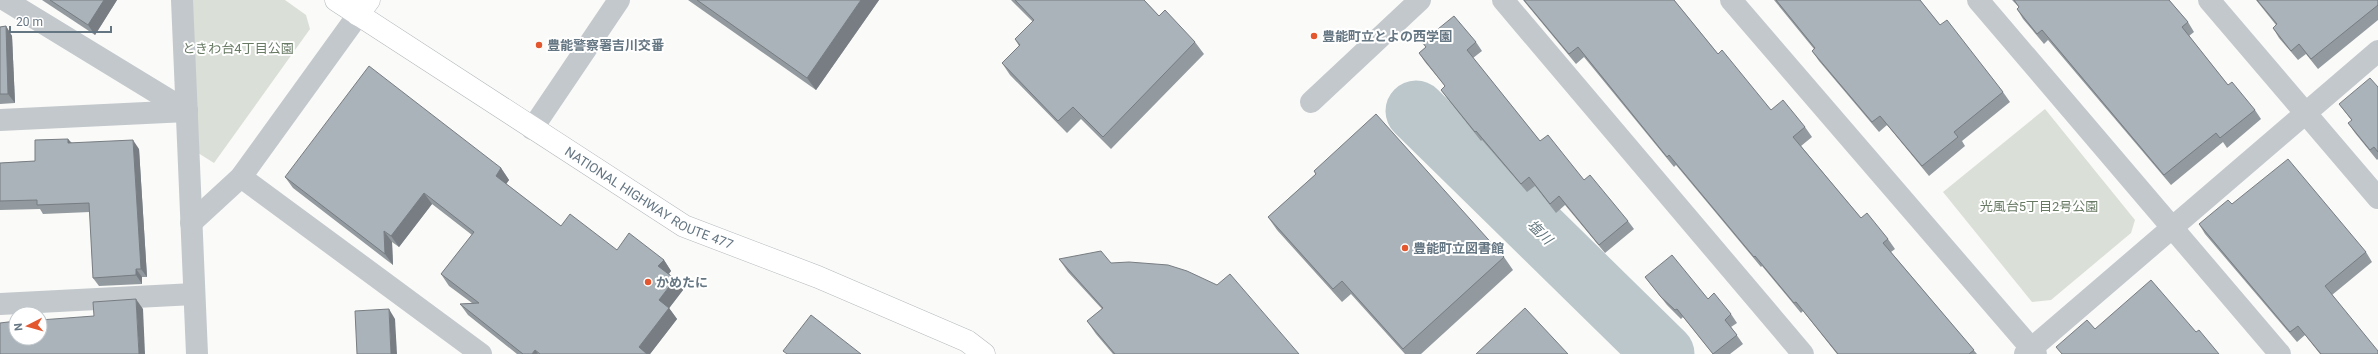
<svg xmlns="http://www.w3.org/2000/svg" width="2378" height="354" viewBox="0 0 2378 354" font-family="Roboto,'Noto Sans JP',sans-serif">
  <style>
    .green { fill: #dadfd7 }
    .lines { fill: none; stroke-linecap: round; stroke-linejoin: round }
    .river { stroke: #bbc7cb; stroke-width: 61 }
    .major-casing { stroke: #b5babe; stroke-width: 23 }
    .highway-casing { stroke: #b4b9bd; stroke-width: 23 }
    .minor { stroke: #c3c8cc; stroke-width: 22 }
    .major { stroke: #fff; stroke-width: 22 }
    .highway { stroke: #fff; stroke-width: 22 }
    .wall { fill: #929a9f }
    .shaded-wall { fill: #777d82 }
    .building { fill: #aab3b9; stroke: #777d82 }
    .poi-dot { fill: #e4572e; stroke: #fff; stroke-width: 1.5 }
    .labels { text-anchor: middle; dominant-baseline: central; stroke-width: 4; stroke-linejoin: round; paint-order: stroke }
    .poi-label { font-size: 13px; font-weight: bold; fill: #657683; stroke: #fff; text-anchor: start }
    .park-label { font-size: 13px; fill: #687a64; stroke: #fff }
    .street-label { font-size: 13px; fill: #657683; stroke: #fff }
    .water-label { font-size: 14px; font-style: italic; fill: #60757c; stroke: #fff }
  </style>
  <rect width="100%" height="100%" fill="#fafaf8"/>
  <!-- green -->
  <g class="green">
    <polygon points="188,0 285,0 306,15 310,29 214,163 195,151"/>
    <polygon points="2045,109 2135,220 2131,233 2051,300 2032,302 1943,192"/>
  </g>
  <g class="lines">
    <!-- river -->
    <polyline class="river" points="1416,111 1664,354"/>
    <!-- major casing -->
    <g class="major-casing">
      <polyline id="major" points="358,15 369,0"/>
    </g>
    <!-- highway casing -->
    <g class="highway-casing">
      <g id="highway">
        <path id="s1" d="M336 0 684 226 818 277 967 341 984 354"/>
      </g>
    </g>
    <!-- minor -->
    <g class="minor">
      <polyline points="5,0 187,111"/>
      <polyline points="182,0 197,354"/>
      <polyline points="1503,0 1803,354"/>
      <polyline points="1731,0 2036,354"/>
      <polyline points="1978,0 2280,354"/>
      <polyline points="2209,0 2378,198"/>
      <polyline points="1311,102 1420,0"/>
      <polyline points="0,120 187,111"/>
      <polyline points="532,129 619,0"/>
      <polyline points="241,177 481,354"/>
      <polyline points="191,223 241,177 358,15"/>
      <polyline points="0,304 194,294"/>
      <polyline points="2025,354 2378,51"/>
    </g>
    <!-- major -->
    <use href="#major" class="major"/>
    <!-- highway -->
    <use href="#highway" class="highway"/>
  </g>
  <!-- wall -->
  <g class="wall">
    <polygon points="42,0 117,0 95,35"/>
    <polygon points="688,0 879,0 816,90"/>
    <polygon points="1011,0 1144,0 1159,16 1195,42 1204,54 1111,149 1081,119 1067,133 1010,75 1002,63 1019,46 1015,39 1033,22"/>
    <polygon points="1523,0 1674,0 1718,54 1771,110 1805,127 1812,137 1801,146 1861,218 1888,239 1895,249 1891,252 1977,354 1837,354 1803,311 1801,313 1762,266 1761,267 1676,165 1674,167 1584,57 1576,64"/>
    <polygon points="1774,0 1920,0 1940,25 2003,92 2010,102 1962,141 1965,146 1929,176 1887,125 1879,132 1819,61 1812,51 1814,49"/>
    <polygon points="2012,0 2169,0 2188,22 2194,32 2189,36 2228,85 2255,110 2261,119 2227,148 2223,142 2171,185 2048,40 2044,44 2023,19 2017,9 2019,7"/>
    <polygon points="2256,0 2378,0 2378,20 2318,69 2306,54 2298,60 2279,38 2273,28 2276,25"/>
    <polygon points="6,26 12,36 15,103 0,104 0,27"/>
    <polygon points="1422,42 1476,42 1482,51 1473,58 1540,141 1584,180 1628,221 1634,229 1605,253 1565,205 1556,213 1535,186 1527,192 1482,140 1481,141 1447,98 1441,90 1445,86 1425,62 1419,53 1426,47"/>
    <polygon points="2378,87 2378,159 2377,160 2355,133 2348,123 2352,121 2339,104"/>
    <polygon points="68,139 72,143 139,149 147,277 142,277 142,284 99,286 93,278 90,212 43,214 40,209 0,210 0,163 35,161"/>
    <polygon points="501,168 509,180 506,184 561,226 617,250 664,260 671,271 669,274 675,279 683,290 669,308 677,319 650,354 517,354 468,315 460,304 472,303 449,286 441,274 472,235 432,204 399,247 392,242 393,265 293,188 285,177"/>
    <polygon points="1314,171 1504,257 1513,270 1421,354 1405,354 1351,294 1342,302 1277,230 1268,217 1316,174"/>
    <polygon points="2232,204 2366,252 2372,262 2332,295 2378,354 2320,354 2305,335 2297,342 2205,234 2199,224"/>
    <polygon points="1059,259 1111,263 1299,354 1113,354 1096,334 1087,321 1102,309 1068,272"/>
    <polygon points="1645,277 1731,314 1737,323 1731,327 1743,344 1730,354 1713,354 1683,317 1681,319 1667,305"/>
  </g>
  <!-- shaded-wall -->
  <g class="shaded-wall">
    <polygon points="104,0 117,0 95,35 88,25"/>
    <polygon points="861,0 879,0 816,90 807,78"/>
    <polygon points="6,26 12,36 15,103 8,94"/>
    <polygon points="68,139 74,147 68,143"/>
    <polygon points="133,140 139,149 147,277 141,269"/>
    <polygon points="501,168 509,180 504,187 496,176"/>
    <polygon points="424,193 432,204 399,247 391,236"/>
    <polygon points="384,231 392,242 393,265 385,254"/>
    <polygon points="664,260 671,271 666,277 658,266"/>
    <polygon points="136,269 142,277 142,284 136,275"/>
    <polygon points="675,279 683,290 667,311 659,300"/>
    <polygon points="136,299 143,309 145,354 139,354"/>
    <polygon points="669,308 677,319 650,354 643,354 639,347"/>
    <polygon points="389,309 395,319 397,354 391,354"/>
    <polygon points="535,350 538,354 532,354"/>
  </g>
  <!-- building -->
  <g class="building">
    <polygon points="50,0 104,0 88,25"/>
    <polygon points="697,0 861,0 807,78"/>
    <polygon points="1015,0 1144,0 1159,16 1165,10 1195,42 1103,137 1073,107 1058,121 1002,63 1020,45 1015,39 1034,20"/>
    <polygon points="1524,0 1674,0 1718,54 1722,50 1771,110 1783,100 1805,127 1793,137 1861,218 1867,213 1888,239 1883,243 1974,350 1969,354 1838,354 1796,302 1794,303 1755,256 1754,257 1669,155 1667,157 1578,47 1569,54"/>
    <polygon points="1776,0 1920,0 1940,25 1947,20 2003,92 1954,132 1958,137 1922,166 1880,116 1872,122 1812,51 1815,48"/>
    <polygon points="2014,0 2169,0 2188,22 2182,27 2228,85 2232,82 2255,110 2220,138 2216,133 2164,175 2042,30 2037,34 2017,9 2019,7"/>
    <polygon points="2257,0 2378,0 2378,5 2311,59 2299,44 2291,51 2273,28 2277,24"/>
    <polygon points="1454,16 1476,42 1467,50 1540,141 1548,135 1584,180 1590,175 1628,221 1599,245 1559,196 1550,204 1529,177 1521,184 1476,131 1475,132 1441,90 1445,86 1419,53 1426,47 1422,42"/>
    <polygon points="6,26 8,94 0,94 0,27"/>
    <polygon points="369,66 501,168 496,176 561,226 570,214 617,250 629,233 664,260 658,266 675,279 659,300 669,308 639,347 647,354 540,354 535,350 532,354 523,354 460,304 479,303 441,274 474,232 424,193 391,236 384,231 385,254 285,177"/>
    <polygon points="2370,78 2378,87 2378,152 2374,147 2370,150 2348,123 2352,120 2339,104"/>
    <polygon points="1376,114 1504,257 1403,349 1342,281 1333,289 1268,217 1316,174 1314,171"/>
    <polygon points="68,139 68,143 133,140 141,269 136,269 136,275 93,278 89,203 37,205 37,200 0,201 0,163 35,161 35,140"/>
    <polygon points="2288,159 2366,252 2325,286 2378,351 2378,354 2321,354 2298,326 2290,332 2199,224 2228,200 2232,204"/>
    <polygon points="1101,251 1111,263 1129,262 1168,265 1187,271 1217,285 1230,274 1299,354 1115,354 1087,321 1103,308 1059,259"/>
    <polygon points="1672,255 1708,299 1714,293 1731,314 1725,320 1737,335 1713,354 1677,309 1675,310 1661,297 1645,277"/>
    <polygon points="2151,280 2196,332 2199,330 2219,354 2062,354 2056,347 2087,320 2095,329"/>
    <polygon points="136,299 139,354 0,354 0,323 16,321 16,338 40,338 40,320 94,316 93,302"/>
    <polygon points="1525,308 1568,354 1476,354"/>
    <polygon points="389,309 391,354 357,354 355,311"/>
    <polygon points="811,315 861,354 787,354 783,351"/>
  </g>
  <!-- markers -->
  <g class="poi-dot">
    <circle cx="1314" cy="36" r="4"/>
    <circle cx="539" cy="45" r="4"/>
    <circle cx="1405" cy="248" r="4"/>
    <circle cx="648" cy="282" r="4"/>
  </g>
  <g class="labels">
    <!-- poi labels -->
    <g class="poi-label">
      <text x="1322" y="36">豊能町立とよの西学園</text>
      <text x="547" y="45">豊能警察署吉川交番</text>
      <text x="1413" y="248">豊能町立図書館</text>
      <text x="656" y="282">かめたに</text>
    </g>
    <!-- park labels -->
    <g class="park-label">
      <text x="238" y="48">ときわ台4丁目公園</text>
      <text x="2039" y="206">光風台5丁目2号公園</text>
    </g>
    <!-- street labels -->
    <g class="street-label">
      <text stroke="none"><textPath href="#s1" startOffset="371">NATIONAL HIGHWAY ROUTE 477</textPath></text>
    </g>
    <!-- water labels -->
    <g class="water-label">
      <text transform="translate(1540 232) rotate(44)">塩川</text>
    </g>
  </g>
  <!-- north arrow -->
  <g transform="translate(28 326) rotate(264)"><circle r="19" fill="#ffffff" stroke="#c1c8cd"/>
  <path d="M0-3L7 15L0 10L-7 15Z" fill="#e4572e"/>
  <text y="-6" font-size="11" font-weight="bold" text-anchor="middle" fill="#657683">N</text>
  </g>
  <!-- scale -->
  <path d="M10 26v6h101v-6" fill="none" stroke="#657683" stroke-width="2"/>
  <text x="16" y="26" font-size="12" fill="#657683" stroke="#ffffff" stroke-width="3" paint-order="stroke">20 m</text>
</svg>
